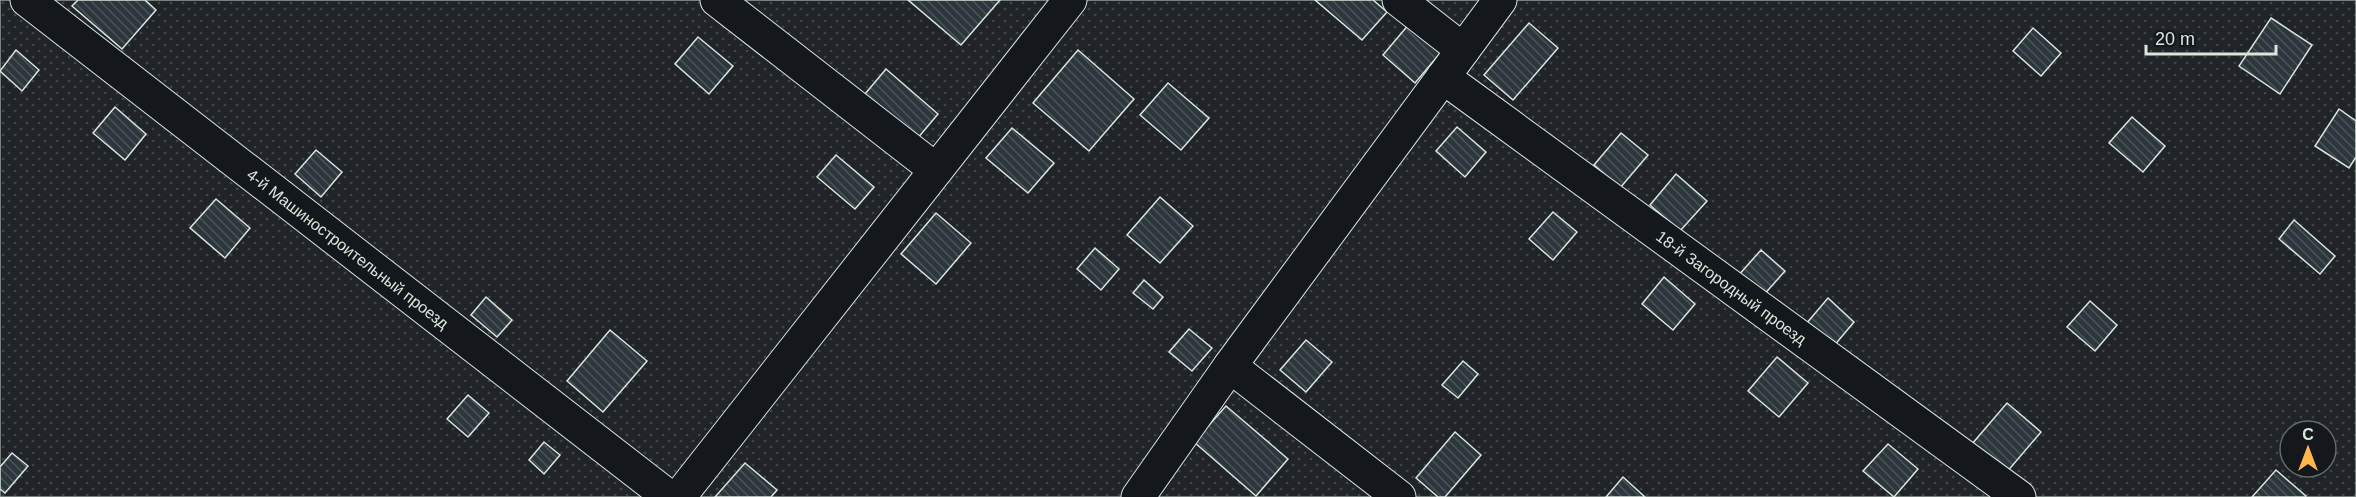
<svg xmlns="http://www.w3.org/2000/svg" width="2356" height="497" viewBox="0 0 2356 497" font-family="Helvetica,sans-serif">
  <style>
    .garden { fill: url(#garden-dots); stroke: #939e99; stroke-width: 1.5; fill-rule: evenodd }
    .building { fill: url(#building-back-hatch); stroke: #d8e6dc; stroke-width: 1.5 }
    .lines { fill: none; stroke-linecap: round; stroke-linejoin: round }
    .minor-casing { stroke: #d8e6dc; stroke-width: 35 }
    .minor { stroke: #14181c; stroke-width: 33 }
    .labels { text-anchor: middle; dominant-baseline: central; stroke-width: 4.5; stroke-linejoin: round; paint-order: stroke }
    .street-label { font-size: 16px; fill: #d8e6dc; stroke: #14181c }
  </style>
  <defs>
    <pattern id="garden-dots" width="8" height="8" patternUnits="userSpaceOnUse" patternTransform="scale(1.5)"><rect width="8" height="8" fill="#202428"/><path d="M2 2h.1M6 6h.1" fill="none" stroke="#404447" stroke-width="1.8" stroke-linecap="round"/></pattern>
    <pattern id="building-back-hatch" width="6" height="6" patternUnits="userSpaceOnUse" patternTransform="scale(1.5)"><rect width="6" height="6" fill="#2c363c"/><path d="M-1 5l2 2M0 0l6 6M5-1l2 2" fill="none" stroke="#4a5358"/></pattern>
  </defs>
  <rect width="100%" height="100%" fill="#14181c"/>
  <!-- garden -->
  <path class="garden" d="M0 0H2356V497H0ZM2290 431H2326V467H2290Z"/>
  <!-- building -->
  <g class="building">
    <polygon points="78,0 145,0 156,10 122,49 72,6"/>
    <polygon points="908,0 1000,0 961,45"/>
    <polygon points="1315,0 1373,0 1387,12 1362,40"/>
    <polygon points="2271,18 2312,45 2280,94 2239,66"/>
    <polygon points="1410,23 1442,51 1415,83 1383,55"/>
    <polygon points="1529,23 1558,48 1513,100 1484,75"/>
    <polygon points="2033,28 2061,53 2041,76 2013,51"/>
    <polygon points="698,37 733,66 709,94 675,64"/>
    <polygon points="16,50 39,70 22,91 0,71"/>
    <polygon points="1078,50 1134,99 1089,151 1033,103"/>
    <polygon points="886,69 938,114 917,139 865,94"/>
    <polygon points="1168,83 1209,118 1181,150 1140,115"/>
    <polygon points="115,107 146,134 125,160 93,133"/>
    <polygon points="2339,109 2356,121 2356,157 2349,168 2315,146"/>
    <polygon points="2132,117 2165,146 2143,172 2109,143"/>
    <polygon points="1457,127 1486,152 1465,177 1436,151"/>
    <polygon points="1012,128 1054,163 1028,193 986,158"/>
    <polygon points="1621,133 1648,155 1620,188 1594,165"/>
    <polygon points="316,150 342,172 321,197 295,174"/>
    <polygon points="836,155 874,187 855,209 817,177"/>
    <polygon points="1676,174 1707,201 1680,231 1650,205"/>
    <polygon points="1160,197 1193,226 1160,263 1127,235"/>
    <polygon points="216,199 250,228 225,258 190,228"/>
    <polygon points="1553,212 1577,232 1553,260 1529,239"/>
    <polygon points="936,213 971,243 936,284 901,254"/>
    <polygon points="2294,220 2335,256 2320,274 2279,239"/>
    <polygon points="1095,248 1119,269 1101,290 1077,269"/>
    <polygon points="1761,250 1785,271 1761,298 1737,277"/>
    <polygon points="1664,277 1695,304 1673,330 1642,304"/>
    <polygon points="1144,280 1163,297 1153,309 1133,293"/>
    <polygon points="486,297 512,320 497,337 471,315"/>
    <polygon points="1828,298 1854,322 1833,347 1806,324"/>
    <polygon points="2090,301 2117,325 2095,351 2067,327"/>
    <polygon points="1189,329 1212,348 1192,371 1169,352"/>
    <polygon points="610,330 647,361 603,412 567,381"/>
    <polygon points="1306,340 1332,362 1306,392 1280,370"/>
    <polygon points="1777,357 1808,383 1779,417 1748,391"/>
    <polygon points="1463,361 1478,374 1458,398 1442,385"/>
    <polygon points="468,395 489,413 468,437 447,419"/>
    <polygon points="2007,403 2041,432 2006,473 1972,444"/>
    <polygon points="1226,406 1288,459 1256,496 1194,442"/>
    <polygon points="1455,432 1481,455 1445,497 1438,497 1416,478"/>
    <polygon points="544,442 560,455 544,474 529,460"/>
    <polygon points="1888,444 1918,469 1894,497 1863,471"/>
    <polygon points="12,453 28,466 5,493 0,489 0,467"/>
    <polygon points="745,463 777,490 771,497 715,497"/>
    <polygon points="2276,470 2306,496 2305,497 2252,497"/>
    <polygon points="1623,477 1645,497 1606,497"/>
  </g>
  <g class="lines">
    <!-- minor casing -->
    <g class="minor-casing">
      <g id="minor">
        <path id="s1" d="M27 0 669 497"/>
        <polyline points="717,0 936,170"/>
        <polyline points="1399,0 1463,50"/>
        <path id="s2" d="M1443 77 2019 497"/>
        <polyline points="1230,366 1399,497"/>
        <polyline points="679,497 1070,0"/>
        <polyline points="1138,497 1230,366 1500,0"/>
      </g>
    </g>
    <!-- minor -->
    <use href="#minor" class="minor"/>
  </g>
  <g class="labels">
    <!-- street labels -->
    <g class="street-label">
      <text stroke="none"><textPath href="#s1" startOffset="406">4-й Машиностроительный проезд</textPath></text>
      <text stroke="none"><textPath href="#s2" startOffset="357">18-й Загородный проезд</textPath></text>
    </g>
  </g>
  <!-- north arrow -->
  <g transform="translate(2308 449)"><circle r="28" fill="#14181c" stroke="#626a69" stroke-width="1.5"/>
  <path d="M0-4.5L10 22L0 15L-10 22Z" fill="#ffb74d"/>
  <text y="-9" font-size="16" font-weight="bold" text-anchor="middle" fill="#d8e6dc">С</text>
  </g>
  <!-- scale -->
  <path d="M2146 45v9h130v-9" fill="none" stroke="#d8e6dc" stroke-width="3"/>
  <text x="2155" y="45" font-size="18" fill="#d8e6dc" stroke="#14181c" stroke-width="4.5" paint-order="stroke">20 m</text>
</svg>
